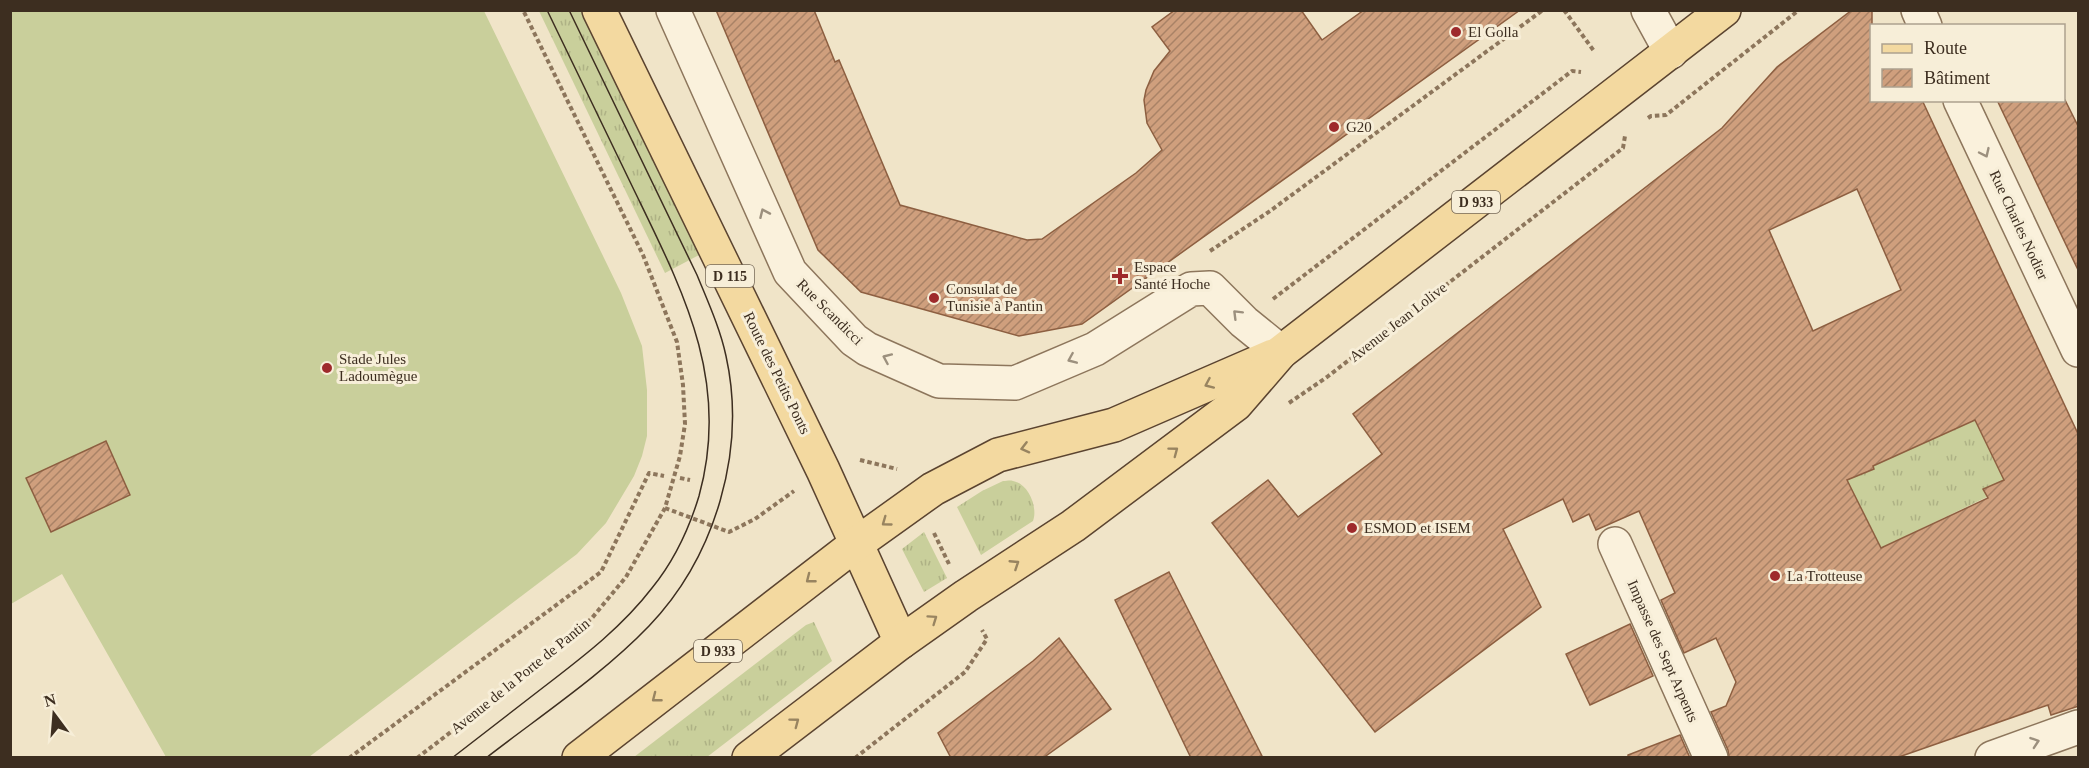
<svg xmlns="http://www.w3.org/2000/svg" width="2089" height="768" viewBox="0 0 2089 768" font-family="Georgia,serif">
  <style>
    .grass { fill: url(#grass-tufts) }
    .pitch { fill: #c9cf9b }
    .building { fill: url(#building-hatch); stroke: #8d5f41; stroke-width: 1.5; fill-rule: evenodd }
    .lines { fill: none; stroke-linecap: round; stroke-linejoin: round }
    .minor-casing { stroke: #8d765c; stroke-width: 36 }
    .major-casing { stroke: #5b4430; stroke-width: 36 }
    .path { stroke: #8d765c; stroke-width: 4; stroke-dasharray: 4.5 3; stroke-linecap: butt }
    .minor { stroke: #faf1dc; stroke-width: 33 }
    .major { stroke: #f3d9a0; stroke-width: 33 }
    .tram { stroke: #3d2e20; stroke-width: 1.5 }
    .oneway { stroke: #9c907e }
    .oneway2 { stroke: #988460 }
    .poi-dot { fill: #9e2a2b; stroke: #f7eed8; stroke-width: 2 }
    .labels { text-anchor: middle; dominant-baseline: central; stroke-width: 6; stroke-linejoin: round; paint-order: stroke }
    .shield { fill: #f7eed8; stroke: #756857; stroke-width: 1.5 }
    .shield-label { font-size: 14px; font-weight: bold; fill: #3d2e20 }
    .poi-label { font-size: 15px; fill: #3d2e20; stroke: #f7eed8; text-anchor: start }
    .street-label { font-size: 15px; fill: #3d2e20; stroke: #f7eed8 }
  </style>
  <defs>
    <pattern id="grass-tufts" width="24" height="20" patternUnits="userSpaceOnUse" patternTransform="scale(1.5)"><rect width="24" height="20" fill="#c9cf9b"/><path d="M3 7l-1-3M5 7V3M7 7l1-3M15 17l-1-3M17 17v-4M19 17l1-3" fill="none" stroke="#aeb285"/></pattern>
    <pattern id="building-hatch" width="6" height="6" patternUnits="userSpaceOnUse" patternTransform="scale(1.5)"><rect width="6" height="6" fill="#cf9f7d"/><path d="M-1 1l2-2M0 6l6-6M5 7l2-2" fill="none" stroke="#a98266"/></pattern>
  </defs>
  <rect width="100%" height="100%" fill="#f0e4c8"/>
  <!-- grass -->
  <g class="grass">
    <polygon points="539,11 581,11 699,255 665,273"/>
    <polygon points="1975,419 2008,488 1984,490 1987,497 1881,548 1847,480 1874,469 1873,466"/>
    <path d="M1003 481C1007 481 1010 480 1013 481 1029 484 1038 508 1033 521L981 555 957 507 982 491Z"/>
    <polygon points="924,532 947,578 924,592 902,549"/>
    <polygon points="814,622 832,661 707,757 634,757 806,625"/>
  </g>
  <!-- pitch -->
  <polygon class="pitch" points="10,11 484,11 621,293 642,346 647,390 647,436 642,456 634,476 606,523 577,554 309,757 166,757 62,574 11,604"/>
  <!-- building -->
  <g class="building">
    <polygon points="716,10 814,10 835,62 839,60 900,205 1027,240 1042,239 1136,173 1162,150 1147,123 1144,100 1146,90 1154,71 1170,51 1152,27 1175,10 1301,10 1322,40 1364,10 1520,10 1082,324 1019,336 861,292 818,250"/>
    <path d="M1852 10H1872V100H1922L2079 436V706L2051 715 2048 705 1896 758H1729L1728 750 1711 712 1726 706 1736 682 1716 638 1684 653 1661 600 1675 593 1639 511 1596 530 1589 514 1573 522 1563 499 1503 529 1541 607 1375 732 1212 523 1268 480 1298 517 1382 454 1353 414 1722 128 1777 67ZM1857 189 1901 290 1813 331 1769 230ZM1975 420 2004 480 1983 489 1988 498 1881 548 1847 480 1874 469 1873 466Z"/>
    <polygon points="1997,100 2065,100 2079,128 2079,272"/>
    <polygon points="106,441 130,495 51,532 26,478"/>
    <polygon points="1169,572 1263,758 1191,758 1115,600"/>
    <polygon points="1630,624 1653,676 1590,705 1566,654"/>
    <polygon points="1059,638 1111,709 1043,758 951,758 938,733 1033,661"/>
    <polygon points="1680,735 1690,758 1628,758 1628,755"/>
  </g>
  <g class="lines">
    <!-- minor casing -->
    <g class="minor-casing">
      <g id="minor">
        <polyline points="673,10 790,272 854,340 867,349 939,381 1015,383 1095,349 1191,289 1210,288 1244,322 1281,352"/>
        <polyline points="1648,10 1671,52"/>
        <polyline points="1918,10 1925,26"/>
        <polyline points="1960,100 2078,350"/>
        <polyline points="1615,544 1711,758"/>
        <polyline points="1992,758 2078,727"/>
      </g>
    </g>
    <!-- major casing -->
    <g class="major-casing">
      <g id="major">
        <polyline points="599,10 823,470 901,642"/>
        <polyline points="579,758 856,544 933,489 998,455 1114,425 1273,356"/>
        <polyline points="749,758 901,642 966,596 1073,526 1236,404 1281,352 1724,10"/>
      </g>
    </g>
    <!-- path -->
    <g class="path">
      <polyline points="1564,10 1594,51"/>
      <polyline points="1648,118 1651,116 1666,115 1799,10"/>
      <polyline points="1210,251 1270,211 1543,10"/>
      <polyline points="1273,299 1572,71 1581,72"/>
      <polyline points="1289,403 1327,377 1623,148 1625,136"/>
      <polyline points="860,460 897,469"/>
      <polyline points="680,478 690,480"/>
      <polyline points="665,508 729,532 755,519 794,491"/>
      <polyline points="934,533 949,564"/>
      <polyline points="349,758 601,572 649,473 664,476"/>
      <polyline points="417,758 520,679 592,618 626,577 665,508 680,456 685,424 683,385 677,342 643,255 523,10"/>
      <polyline points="855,758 965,672 987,639 982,630"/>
    </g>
    <!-- minor -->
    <use href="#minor" class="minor"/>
    <!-- major -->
    <use href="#major" class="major"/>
    <!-- tram -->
    <g class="tram">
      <path d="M452 758C483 734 514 710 545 686 584 656 622 627 652 588 674 561 689 529 699 496 731 381 683 291 634 190 605 130 576 70 547 10"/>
      <path d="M486 758C540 716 602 675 649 626 715 557 747 451 726 356 720 328 708 302 697 275L569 10"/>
    </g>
  </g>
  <!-- one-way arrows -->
  <defs><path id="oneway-chevron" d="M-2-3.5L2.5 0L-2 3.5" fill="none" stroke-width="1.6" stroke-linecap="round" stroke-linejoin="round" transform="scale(1.5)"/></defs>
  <g class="oneway">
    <use href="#oneway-chevron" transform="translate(1985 153) rotate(65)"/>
    <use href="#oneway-chevron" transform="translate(764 213) rotate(-114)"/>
    <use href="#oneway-chevron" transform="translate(1237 314) rotate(-135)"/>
    <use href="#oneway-chevron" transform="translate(887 358) rotate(-156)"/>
    <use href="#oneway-chevron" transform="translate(1072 359) rotate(157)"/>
    <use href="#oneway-chevron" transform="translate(2035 742) rotate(-19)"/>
  </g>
  <g class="oneway2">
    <use href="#oneway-chevron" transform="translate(1209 384) rotate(156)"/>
    <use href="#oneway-chevron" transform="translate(1025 448) rotate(166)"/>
    <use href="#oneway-chevron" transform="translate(1174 451) rotate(-37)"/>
    <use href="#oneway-chevron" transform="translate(886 522) rotate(144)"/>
    <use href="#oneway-chevron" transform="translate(1015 564) rotate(-33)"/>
    <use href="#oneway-chevron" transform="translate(810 579) rotate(142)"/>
    <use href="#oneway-chevron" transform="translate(933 619) rotate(-35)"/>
    <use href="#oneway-chevron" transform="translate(656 698) rotate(142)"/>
    <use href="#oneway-chevron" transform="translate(795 722) rotate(-37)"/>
  </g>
  <!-- markers -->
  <g class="poi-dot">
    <circle cx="1456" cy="32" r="6"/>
    <circle cx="1334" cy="127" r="6"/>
    <path d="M1117 267h6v6h6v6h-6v6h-6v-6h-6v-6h6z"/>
    <circle cx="934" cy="298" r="6"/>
    <circle cx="327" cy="368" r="6"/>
    <circle cx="1352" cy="528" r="6"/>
    <circle cx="1775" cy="576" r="6"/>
  </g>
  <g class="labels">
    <!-- shield labels -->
    <g class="shield">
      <rect x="1452" y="191" width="48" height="22" rx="4.5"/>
      <rect x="706" y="265" width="48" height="22" rx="4.5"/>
      <rect x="694" y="640" width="48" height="22" rx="4.5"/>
    </g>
    <g class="shield-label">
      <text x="1476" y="202">D 933</text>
      <text x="730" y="276">D 115</text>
      <text x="718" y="651">D 933</text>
    </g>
    <!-- poi labels -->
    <g class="poi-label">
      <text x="1468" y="32">El Golla</text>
      <text x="1346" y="127">G20</text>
      <text x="1134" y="267">Espace<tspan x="1134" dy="17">Santé Hoche</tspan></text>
      <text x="946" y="289">Consulat de<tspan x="946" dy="17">Tunisie à Pantin</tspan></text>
      <text x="339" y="359">Stade Jules<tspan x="339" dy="17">Ladoumègue</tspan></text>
      <text x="1364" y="528">ESMOD et ISEM</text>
      <text x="1787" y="576">La Trotteuse</text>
    </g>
    <!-- street labels -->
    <g class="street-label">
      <text transform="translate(2019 225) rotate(65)">Rue Charles Nodier</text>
      <text transform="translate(830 312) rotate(45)">Rue Scandicci</text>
      <text transform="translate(1398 322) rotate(-38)">Avenue Jean Lolive</text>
      <text transform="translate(777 373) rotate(64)">Route des Petits Ponts</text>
      <text transform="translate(1663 651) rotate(66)">Impasse des Sept Arpents</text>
      <text transform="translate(520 676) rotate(-39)">Avenue de la Porte de Pantin</text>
    </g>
  </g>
  <!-- border -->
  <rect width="2089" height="768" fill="none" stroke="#3d2e20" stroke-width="24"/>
  <!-- legend -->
  <rect x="1870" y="24" width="195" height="78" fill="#f7eed8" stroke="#ada18e" stroke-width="1.5"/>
  <rect x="1882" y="44" width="30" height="9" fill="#f3d9a0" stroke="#ada18e" stroke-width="1.5"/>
  <text x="1924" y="54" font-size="18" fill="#3d2e20">Route</text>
  <rect x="1882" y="69" width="30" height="18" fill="url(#building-hatch)" stroke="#ada18e" stroke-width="1.5"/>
  <text x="1924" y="84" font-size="18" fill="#3d2e20">Bâtiment</text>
  <!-- north arrow -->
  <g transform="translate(54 714) rotate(344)" stroke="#f7eed8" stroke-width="4.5" paint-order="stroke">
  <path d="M0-4.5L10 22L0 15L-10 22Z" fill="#3d2e20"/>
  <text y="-9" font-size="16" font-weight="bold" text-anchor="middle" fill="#3d2e20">N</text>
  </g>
</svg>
